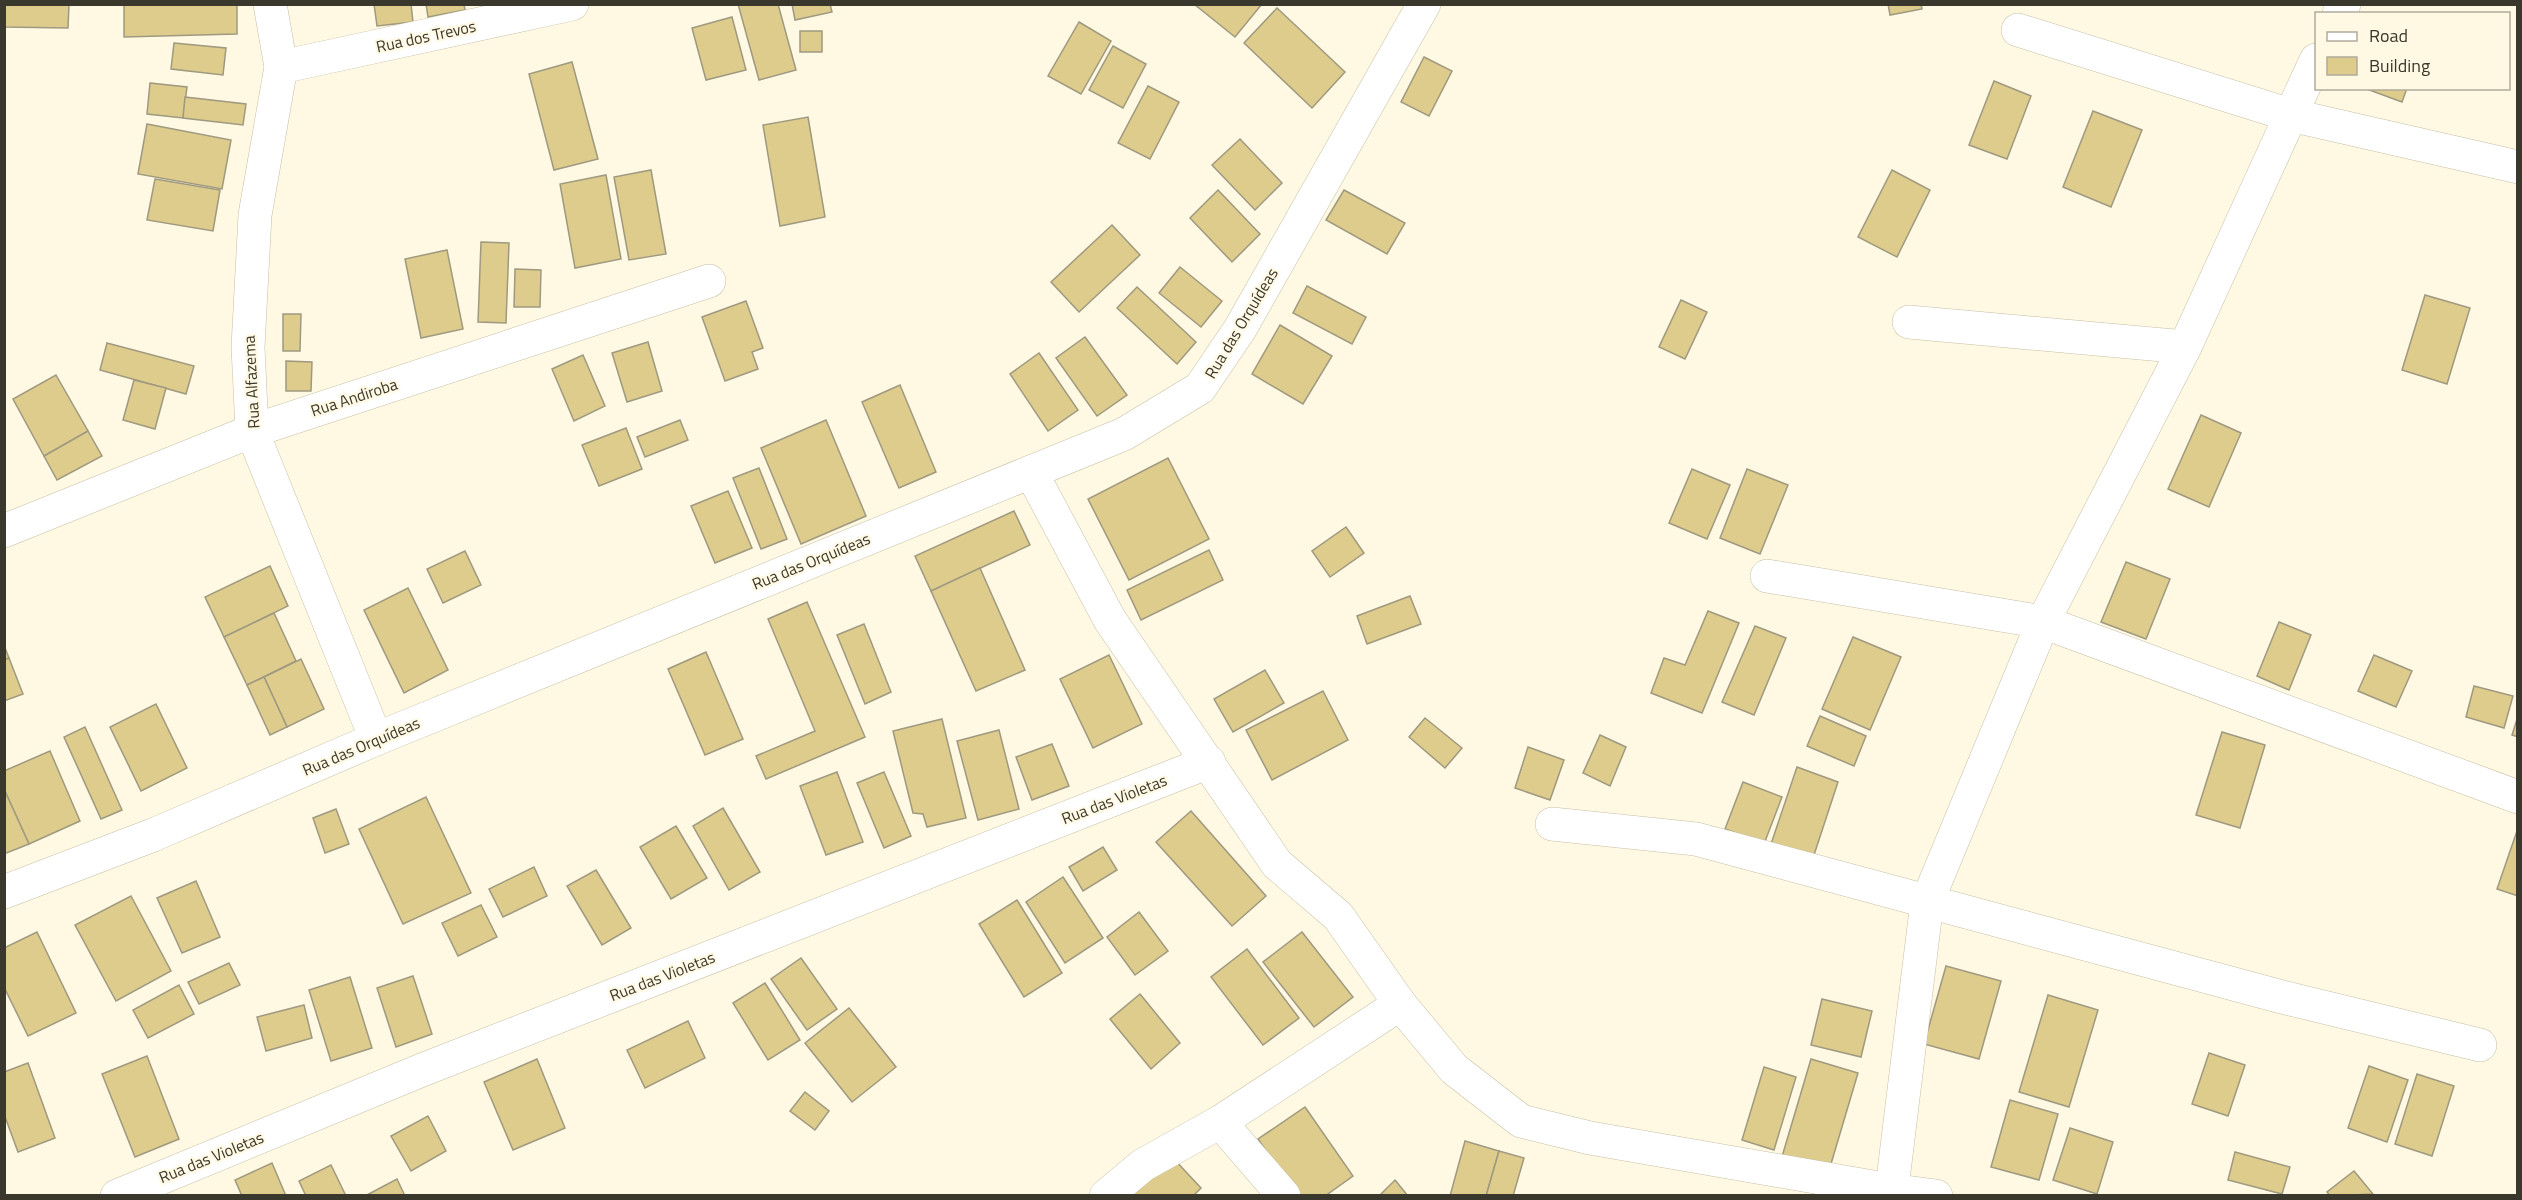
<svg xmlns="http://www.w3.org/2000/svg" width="2522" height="1200" viewBox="0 0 2522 1200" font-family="'Titillium Web',sans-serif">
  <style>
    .building { fill: #ddcc8b; stroke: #9f9980; stroke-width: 1.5 }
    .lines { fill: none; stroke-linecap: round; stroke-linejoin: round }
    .minor-casing { stroke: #c6bfa6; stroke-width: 34 }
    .minor { stroke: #fff; stroke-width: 33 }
    .labels { text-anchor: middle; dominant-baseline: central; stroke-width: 4.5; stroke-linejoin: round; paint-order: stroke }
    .street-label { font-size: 16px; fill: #3a372d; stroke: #fff9e4 }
  </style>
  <rect width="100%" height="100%" fill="#fff9e4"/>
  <!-- building -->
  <g class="building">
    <polygon points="5,4 69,4 68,28 4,27"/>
    <polygon points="124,4 237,4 237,34 124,37"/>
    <polygon points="374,4 411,4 413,22 377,26"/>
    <polygon points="426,4 464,4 465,10 428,17"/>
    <polygon points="738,4 778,4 796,70 759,80"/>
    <polygon points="792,4 830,4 832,12 795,20"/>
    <polygon points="1194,4 1262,4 1235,37"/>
    <polygon points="1888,4 1921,4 1922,9 1890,15"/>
    <polygon points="1277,8 1345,72 1312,108 1244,43"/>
    <polygon points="732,17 746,70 706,80 692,28"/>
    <polygon points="1079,22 1111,41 1081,94 1048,76"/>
    <rect x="800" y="31" width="22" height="21"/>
    <polygon points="174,43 226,48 223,75 171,69"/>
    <polygon points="1113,46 1146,64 1123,108 1089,90"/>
    <polygon points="1424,57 1452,71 1429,116 1401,102"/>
    <polygon points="572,62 598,159 554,170 529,74"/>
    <polygon points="1994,81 2031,96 2007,159 1969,145"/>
    <polygon points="150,83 187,87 183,118 147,114"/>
    <polygon points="1148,86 1179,102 1150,159 1118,143"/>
    <polygon points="2364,88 2407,88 2402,102"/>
    <polygon points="185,97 246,104 243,125 183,118"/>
    <polygon points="2093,111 2142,130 2111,207 2063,187"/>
    <polygon points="808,117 825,217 780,226 763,125"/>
    <polygon points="147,124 231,140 222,189 138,174"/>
    <polygon points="1240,139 1282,183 1255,210 1212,165"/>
    <polygon points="651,170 666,254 629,260 614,177"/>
    <polygon points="1892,170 1930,190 1897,257 1858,237"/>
    <polygon points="606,175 621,259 575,268 560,184"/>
    <polygon points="155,179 220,190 213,231 147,220"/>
    <polygon points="1218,190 1260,234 1232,262 1190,218"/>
    <polygon points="1344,190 1405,223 1387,254 1326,220"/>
    <polygon points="1112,225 1140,255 1079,312 1051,282"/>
    <polygon points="481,242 509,243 506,323 478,322"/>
    <polygon points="447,250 463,329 421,338 405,259"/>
    <polygon points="1180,267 1222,301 1201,327 1159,293"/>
    <polygon points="515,269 541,270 540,307 514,307"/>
    <polygon points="1307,286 1366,317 1352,344 1293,313"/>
    <polygon points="1137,287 1196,342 1177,364 1117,308"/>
    <polygon points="2425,295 2470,308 2447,384 2402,370"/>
    <polygon points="1681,300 1707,312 1685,359 1659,347"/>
    <polygon points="746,301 763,348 752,352 758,369 725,381 702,317"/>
    <polygon points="283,314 301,314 300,351 283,351"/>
    <polygon points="1280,325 1332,356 1303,404 1252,374"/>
    <polygon points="1085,337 1127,395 1097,416 1056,358"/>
    <polygon points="648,342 662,391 627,402 612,353"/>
    <polygon points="107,343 194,366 186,394 100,370"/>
    <polygon points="1039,353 1078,410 1048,431 1010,374"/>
    <polygon points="583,355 605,406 574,421 552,369"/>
    <polygon points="286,361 312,362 311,391 286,391"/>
    <polygon points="56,375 88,431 44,456 13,399"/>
    <polygon points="134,380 166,388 155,429 123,420"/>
    <polygon points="900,385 936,472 899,488 862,402"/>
    <polygon points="2201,415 2241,433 2209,507 2168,489"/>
    <polygon points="680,420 688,440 645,457 637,437"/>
    <polygon points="826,420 866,516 801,544 761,448"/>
    <polygon points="626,428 642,469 599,486 582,445"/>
    <polygon points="88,431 102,456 57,480 44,456"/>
    <polygon points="1168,458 1209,539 1129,580 1088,499"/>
    <polygon points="759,468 787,539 761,549 733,478"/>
    <polygon points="1692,469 1730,485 1707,539 1669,523"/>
    <polygon points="1747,469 1788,485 1760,554 1720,538"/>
    <polygon points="728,491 752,548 715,563 691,506"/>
    <polygon points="1014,511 1030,545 931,591 915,556"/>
    <polygon points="1346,527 1364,553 1330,577 1312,551"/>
    <polygon points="1209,550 1223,580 1141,620 1127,590"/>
    <polygon points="465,551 481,585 443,603 427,569"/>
    <polygon points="2126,562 2170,579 2146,639 2101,622"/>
    <polygon points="270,566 288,606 224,637 205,597"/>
    <polygon points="980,568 1025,670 976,691 931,591"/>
    <polygon points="408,588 448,670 404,693 364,610"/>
    <polygon points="1410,596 1421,624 1367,644 1357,616"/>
    <polygon points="807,602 865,737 766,779 756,756 815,731 768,619"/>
    <polygon points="1708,611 1739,623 1702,713 1651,693 1664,658 1685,665"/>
    <polygon points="274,613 296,661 247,685 224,637"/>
    <polygon points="2279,622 2311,635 2289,690 2257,676"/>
    <polygon points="864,624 891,692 865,704 837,635"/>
    <polygon points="1755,626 1786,638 1754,715 1722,702"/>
    <polygon points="1853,637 1901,657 1870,730 1822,709"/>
    <polygon points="4,645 9,658 4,660"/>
    <polygon points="706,652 743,739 705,755 668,669"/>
    <polygon points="1109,655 1142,724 1093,748 1060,679"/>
    <polygon points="2374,655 2412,671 2396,707 2358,691"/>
    <polygon points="9,658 23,694 4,701 4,660"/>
    <polygon points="301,659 324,709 287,727 264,677"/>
    <polygon points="1265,670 1284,703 1233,732 1214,699"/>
    <polygon points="264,677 287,727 270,735 247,685"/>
    <polygon points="2474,686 2513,696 2504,728 2466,717"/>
    <polygon points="1323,691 1348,740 1272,780 1246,730"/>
    <polygon points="156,704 187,768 141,791 110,727"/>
    <polygon points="1820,716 1866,736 1854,766 1807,746"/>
    <polygon points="2518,716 2518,737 2512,735"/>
    <polygon points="1425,718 1462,748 1445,768 1409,737"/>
    <polygon points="942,719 966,818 927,827 923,814 913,813 893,731"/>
    <polygon points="85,727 122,810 101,819 64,737"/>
    <polygon points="999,730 1019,809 978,820 957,741"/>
    <polygon points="2222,732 2265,745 2240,828 2196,815"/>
    <polygon points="1600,735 1626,747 1610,786 1583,773"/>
    <polygon points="1052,744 1069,786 1032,800 1016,757"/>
    <polygon points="1528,747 1564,760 1550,800 1515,788"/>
    <polygon points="50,751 80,821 29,844 4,789 4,771"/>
    <polygon points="1797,767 1838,782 1813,858 1771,844"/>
    <polygon points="837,772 863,842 826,855 800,786"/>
    <polygon points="884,772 911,836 884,848 857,783"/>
    <polygon points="1743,782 1782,797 1764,844 1725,829"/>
    <polygon points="4,789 29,844 4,854"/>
    <polygon points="426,797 471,893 403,924 359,829"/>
    <polygon points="723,808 760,872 729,890 693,826"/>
    <polygon points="336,809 349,844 325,853 313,818"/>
    <polygon points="1191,811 1266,896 1232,926 1156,842"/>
    <polygon points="676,826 707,878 671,899 640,847"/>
    <polygon points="2518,828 2518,896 2497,889"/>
    <polygon points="1103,847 1117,870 1083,891 1069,867"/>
    <polygon points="534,867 547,896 503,917 489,889"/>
    <polygon points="596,870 631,928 602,945 567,886"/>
    <polygon points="1063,877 1103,938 1065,963 1026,902"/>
    <polygon points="196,881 220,937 182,953 157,898"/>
    <polygon points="131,896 171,971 116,1001 75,925"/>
    <polygon points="1017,900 1062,973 1024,997 979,924"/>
    <polygon points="481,905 497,937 458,956 442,923"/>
    <polygon points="1139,912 1168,951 1135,975 1107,937"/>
    <polygon points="37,932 76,1013 28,1036 4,987 4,948"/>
    <polygon points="1302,932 1353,997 1314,1027 1263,962"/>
    <polygon points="1247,949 1299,1018 1263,1045 1211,977"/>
    <polygon points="801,958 837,1009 807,1030 771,979"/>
    <polygon points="229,963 240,985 199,1004 188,982"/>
    <polygon points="1946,966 2001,981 1979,1059 1924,1044"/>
    <polygon points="413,976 432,1034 396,1047 377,988"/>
    <polygon points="350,977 372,1048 331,1061 309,990"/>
    <polygon points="765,983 800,1040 768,1060 733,1003"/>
    <polygon points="179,985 194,1014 148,1038 133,1010"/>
    <polygon points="1140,994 1180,1043 1151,1069 1110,1019"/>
    <polygon points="2048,995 2098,1010 2069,1107 2019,1092"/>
    <polygon points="1822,999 1872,1011 1861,1057 1811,1045"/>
    <polygon points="304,1005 312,1038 266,1051 257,1017"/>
    <polygon points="849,1008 896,1067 852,1102 805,1043"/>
    <polygon points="688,1021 705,1058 645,1088 627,1050"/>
    <polygon points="2209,1053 2245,1065 2228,1116 2192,1104"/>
    <polygon points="147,1056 179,1139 135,1157 102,1074"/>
    <polygon points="537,1059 565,1128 513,1150 484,1082"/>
    <polygon points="1811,1059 1858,1073 1828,1174 1781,1160"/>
    <polygon points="28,1063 55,1138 18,1152 4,1114 4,1072"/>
    <polygon points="2369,1066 2408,1080 2387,1142 2348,1128"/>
    <polygon points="1764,1067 1796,1077 1774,1150 1742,1140"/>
    <polygon points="2417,1074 2454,1086 2432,1156 2395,1144"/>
    <polygon points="805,1092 829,1111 815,1130 790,1111"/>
    <polygon points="2010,1100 2058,1114 2039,1180 1991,1167"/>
    <polygon points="1305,1107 1353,1176 1325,1196 1297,1196 1258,1139"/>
    <polygon points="428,1116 446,1151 411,1171 391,1136"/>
    <polygon points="2070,1128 2113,1142 2097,1194 2053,1180"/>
    <polygon points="1465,1141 1499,1151 1486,1196 1450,1196"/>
    <polygon points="1499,1151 1524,1158 1513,1196 1486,1196"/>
    <polygon points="2235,1152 2290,1167 2282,1194 2228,1180"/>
    <polygon points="1172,1157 1201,1188 1193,1196 1131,1196"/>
    <polygon points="272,1163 286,1196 242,1196 235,1180"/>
    <polygon points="331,1165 346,1196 306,1196 299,1181"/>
    <polygon points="2354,1171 2373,1194 2330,1196 2327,1192"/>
    <polygon points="397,1179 405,1196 365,1196"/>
    <polygon points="1395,1180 1408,1196 1379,1196"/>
  </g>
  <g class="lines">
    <!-- minor casing -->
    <g class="minor-casing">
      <g id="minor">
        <polyline points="270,4 281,67 255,215 248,347 252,431 376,739"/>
        <polyline points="2339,14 2344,4"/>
        <polyline points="2018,30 2290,115 2518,167"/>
        <polyline points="281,67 572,4"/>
        <polyline points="1909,322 2185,347"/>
        <polyline points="1031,472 1110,620 1277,864 1338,916 1400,1004 1454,1069 1521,1121 1590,1138 1890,1190 1936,1196"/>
        <polyline points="4,531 252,431 709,281"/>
        <polyline points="1767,576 2043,622 2518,797"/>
        <polyline points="1552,824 1696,839 2282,997 2480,1045"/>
        <polyline points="4,892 153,835 376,739 1124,434 1200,388 1240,329 1424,4"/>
        <polyline points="1220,1122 1284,1196"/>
        <polyline points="117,1196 422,1070 1209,762"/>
        <polyline points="1106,1196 1143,1165 1220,1122 1400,1004"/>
        <polyline points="1891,1196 1927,902 2043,622 2185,347 2316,60"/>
      </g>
    </g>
    <!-- minor -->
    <use href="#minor" class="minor"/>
  </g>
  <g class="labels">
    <!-- street labels -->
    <g class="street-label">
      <text transform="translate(426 36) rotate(-12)">Rua dos Trevos</text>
      <text transform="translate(1241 323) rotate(-59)">Rua das Orquídeas</text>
      <text transform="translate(251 382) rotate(-93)">Rua Alfazema</text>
      <text transform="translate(354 397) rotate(-18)">Rua Andiroba</text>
      <text transform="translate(811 561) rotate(-22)">Rua das Orquídeas</text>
      <text transform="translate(361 746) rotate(-23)">Rua das Orquídeas</text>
      <text transform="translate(1114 799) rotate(-21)">Rua das Violetas</text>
      <text transform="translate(662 976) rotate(-21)">Rua das Violetas</text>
      <text transform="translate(211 1157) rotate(-22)">Rua das Violetas</text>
    </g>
  </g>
  <!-- border -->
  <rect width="2522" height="1200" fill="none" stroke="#3a372d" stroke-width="12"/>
  <!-- legend -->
  <rect x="2315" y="12" width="195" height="78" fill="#fff9e4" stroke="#b0ab9b" stroke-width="1.5"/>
  <rect x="2327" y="32" width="30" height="9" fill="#ffffff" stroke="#b0ab9b" stroke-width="1.5"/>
  <text x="2369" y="42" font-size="18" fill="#3a372d">Road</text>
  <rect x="2327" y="57" width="30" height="18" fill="#ddcc8b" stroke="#b0ab9b" stroke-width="1.5"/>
  <text x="2369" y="72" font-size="18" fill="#3a372d">Building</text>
</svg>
